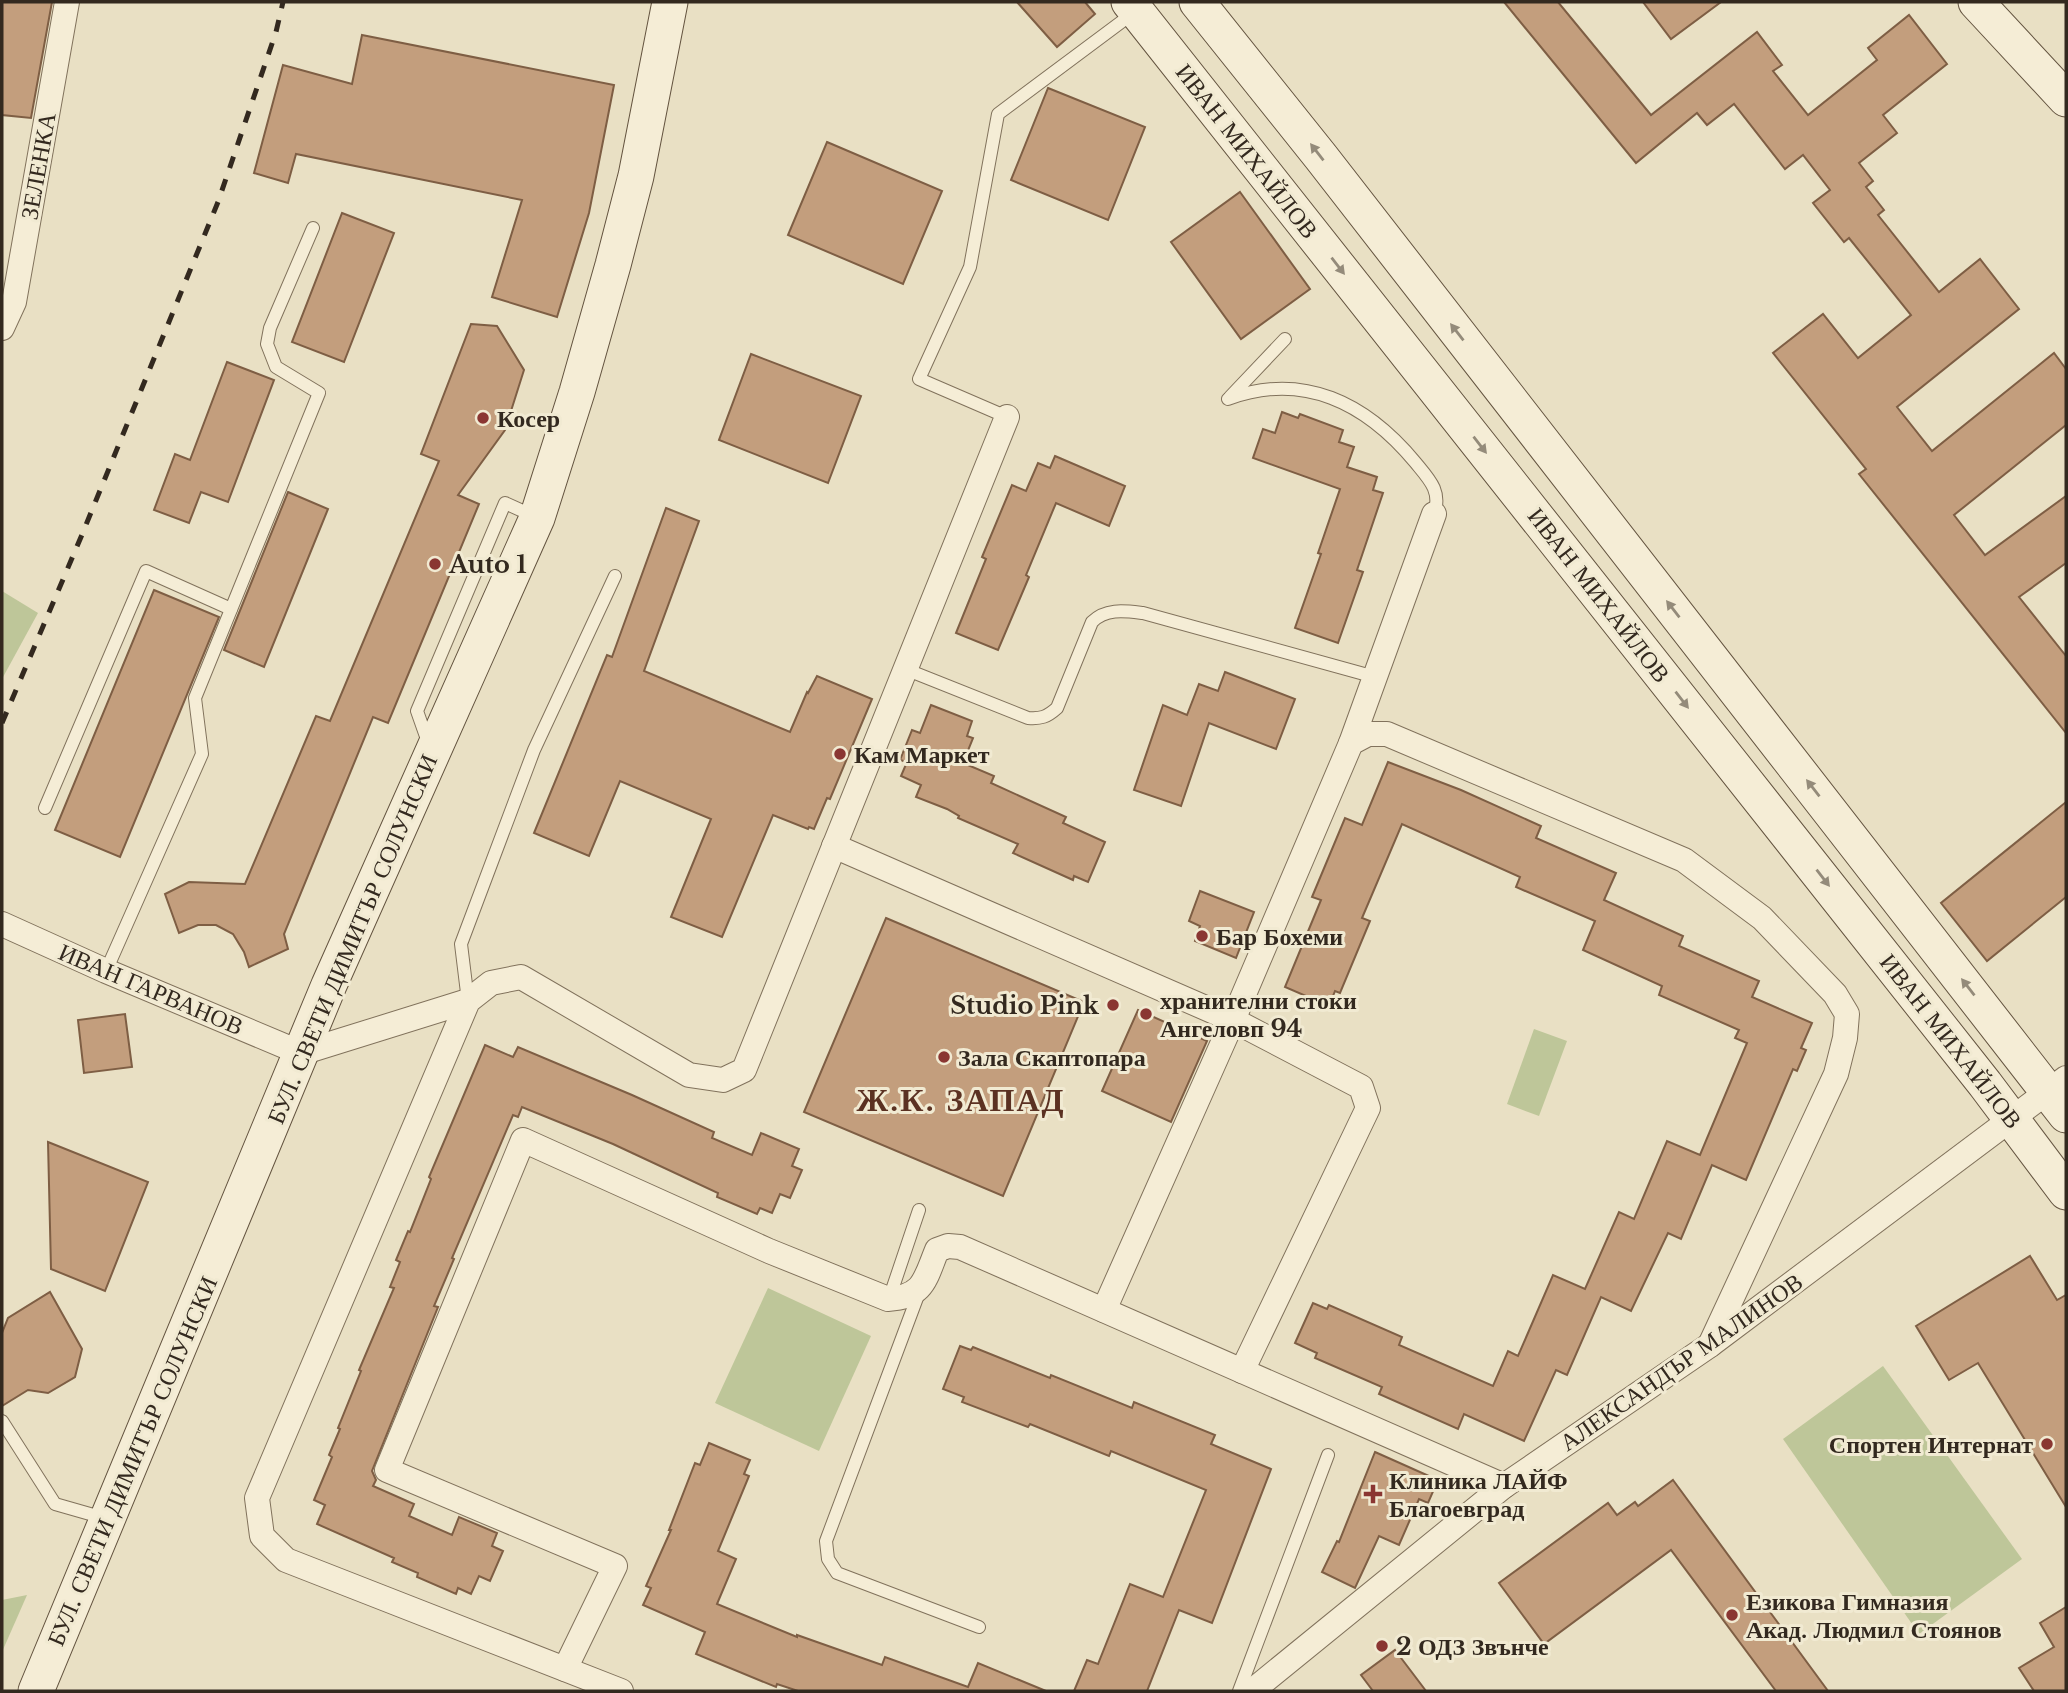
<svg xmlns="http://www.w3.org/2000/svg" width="2068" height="1693" viewBox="0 0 2068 1693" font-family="'Libre Baskerville',serif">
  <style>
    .green { fill: #bec699 }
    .building { fill: #c39e7d; stroke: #7e5e44; stroke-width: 2 }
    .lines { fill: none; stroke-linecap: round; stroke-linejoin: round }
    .lane-casing { stroke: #81725c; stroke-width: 14 }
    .street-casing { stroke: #81725c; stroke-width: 26 }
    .secondary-casing { stroke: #63533f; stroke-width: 37 }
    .lane { stroke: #f5edd6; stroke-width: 12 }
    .street { stroke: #f5edd6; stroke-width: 24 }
    .secondary { stroke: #f5edd6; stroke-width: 35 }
    .rail { stroke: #33291f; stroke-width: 5; stroke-dasharray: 12 12; stroke-linecap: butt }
    .oneway { fill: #948b7a }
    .poi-dot { fill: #8a3632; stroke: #f1ead2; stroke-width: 2.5 }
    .labels { text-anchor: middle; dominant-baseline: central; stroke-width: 6; stroke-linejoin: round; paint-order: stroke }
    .street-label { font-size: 24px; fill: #33291f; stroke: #f1ead2 }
    .poi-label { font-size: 24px; font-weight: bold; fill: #33291f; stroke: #f1ead2; text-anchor: start }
    .district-label { font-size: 32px; font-weight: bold; letter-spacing: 2px; fill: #5b3122; stroke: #f1ead2 }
  </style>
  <rect width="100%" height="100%" fill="#e9e0c4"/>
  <!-- green -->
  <g class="green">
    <polygon points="2,591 38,613 2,679"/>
    <polygon points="1534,1029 1567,1041 1539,1116 1507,1104"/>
    <polygon points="768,1288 871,1336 819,1451 715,1403"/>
    <polygon points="1883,1366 2022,1559 1919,1634 1783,1439"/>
    <polygon points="27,1595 2,1652 2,1600"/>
  </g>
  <!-- building -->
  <g class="building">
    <polygon points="2,2 52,2 31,118 2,115"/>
    <polygon points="1017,2 1085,2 1095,14 1057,47"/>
    <polygon points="1504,2 1558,2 1651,115 1757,32 1782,65 1773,71 1808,115 1877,60 1868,48 1909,15 1947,64 1883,115 1897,133 1859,163 1873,181 1866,187 1884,210 1878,215 1939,292 1980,259 2019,309 1897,407 1932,451 2054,353 2066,369 2066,425 1954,515 1985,555 2066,496 2066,563 2019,597 2066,656 2066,733 1859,474 1866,469 1773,353 1823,314 1858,358 1911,315 1849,238 1844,242 1813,203 1830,190 1803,155 1785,169 1734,104 1707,125 1697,113 1636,163"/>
    <polygon points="1643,2 1721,2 1671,39"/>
    <polygon points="362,35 614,85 589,213 557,317 492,297 522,200 296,154 288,183 254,173 283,65 352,84"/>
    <polygon points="1048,88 1145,127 1108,220 1011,180"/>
    <polygon points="827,142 942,191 903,284 788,235"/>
    <polygon points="1240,192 1310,289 1241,339 1171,242"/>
    <polygon points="342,213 394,233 344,362 292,342"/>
    <polygon points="471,324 497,326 524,370 505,430 458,495 479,504 388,723 373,717 284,934 288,949 249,967 244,952 233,934 216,925 198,925 179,933 165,894 189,882 245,884 316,716 330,721 439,461 421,454"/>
    <polygon points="751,354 861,396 828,483 719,440"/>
    <polygon points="227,362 274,380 228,502 201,492 189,523 154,510 175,454 190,460"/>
    <polygon points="1282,412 1298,418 1300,414 1343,430 1339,442 1354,447 1347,467 1377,477 1373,490 1383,493 1357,570 1363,572 1338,643 1295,628 1321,554 1318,553 1340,489 1253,458 1263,429 1275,433"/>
    <polygon points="1055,456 1125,486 1109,526 1056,503 1026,575 1029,577 998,650 956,633 986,559 982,557 1012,485 1026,491 1038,463 1050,468"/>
    <polygon points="288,492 328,509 264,667 224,650"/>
    <polygon points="666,508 699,521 644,671 790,732 807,692 808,693 817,676 872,699 830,799 827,798 814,829 809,827 808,829 773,815 722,937 671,917 711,819 620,781 589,856 534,833 607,655 612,657"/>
    <polygon points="154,590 219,617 120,857 55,830"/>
    <polygon points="1225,672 1295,699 1276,749 1209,723 1181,806 1134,790 1163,705 1187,715 1199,684 1218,691"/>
    <polygon points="931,705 972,721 967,736 973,738 963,763 994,776 991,783 1066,817 1063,823 1105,842 1088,882 1074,876 1073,880 1013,853 1018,844 958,818 959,816 947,809 916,797 921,785 901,776 907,762 900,760 912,730 920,733"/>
    <polygon points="1388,762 1461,790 1541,826 1536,838 1616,873 1604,900 1683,936 1679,946 1759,981 1752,997 1812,1023 1801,1048 1806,1050 1797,1071 1793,1069 1746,1180 1712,1165 1681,1239 1668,1233 1631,1311 1601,1297 1567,1375 1556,1370 1524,1441 1464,1414 1458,1429 1379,1394 1382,1387 1315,1358 1317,1353 1295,1343 1313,1303 1327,1309 1329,1305 1402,1337 1399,1345 1493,1386 1508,1351 1518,1356 1553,1275 1585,1289 1619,1212 1634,1219 1667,1141 1700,1155 1747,1043 1735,1038 1739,1030 1659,995 1662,986 1583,950 1595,921 1516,887 1520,877 1402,824 1362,918 1370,921 1340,993 1335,991 1329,1006 1285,987 1321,900 1312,897 1345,818 1362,825"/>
    <polygon points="2066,802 2066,897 1987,961 1941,903"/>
    <polygon points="1200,891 1254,912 1236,958 1195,941 1200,926 1189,921"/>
    <polygon points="886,918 1084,1002 1003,1196 804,1112"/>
    <polygon points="1138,1010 1207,1041 1171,1122 1102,1091"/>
    <polygon points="125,1014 132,1067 84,1073 78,1020"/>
    <polygon points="485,1045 513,1057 518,1047 632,1095 714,1132 712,1138 752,1155 761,1133 799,1149 792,1166 802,1170 790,1198 780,1194 772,1213 760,1208 757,1214 717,1197 718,1193 613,1144 522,1107 518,1117 513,1115 452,1258 454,1259 434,1306 438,1307 372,1471 376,1480 373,1486 414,1504 409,1516 452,1535 459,1517 497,1533 492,1546 503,1551 490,1581 479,1576 471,1594 458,1588 456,1594 417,1577 418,1573 392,1562 394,1558 317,1524 325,1505 314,1500 332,1457 329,1455 340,1429 338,1428 361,1371 359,1370 394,1288 390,1287 400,1262 396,1260 408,1231 410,1232 431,1179 429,1177"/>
    <polygon points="48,1142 148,1182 105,1291 51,1269"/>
    <polygon points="2030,1256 2057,1300 2066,1295 2066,1507 1978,1363 1949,1380 1916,1326"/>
    <polygon points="50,1292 82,1349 75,1377 48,1393 28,1390 2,1406 2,1333 8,1318"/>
    <polygon points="960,1346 971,1350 973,1347 1050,1378 1051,1375 1132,1408 1134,1402 1215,1435 1211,1444 1271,1469 1212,1623 1179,1610 1147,1691 1074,1691 1087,1660 1098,1664 1130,1584 1163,1597 1206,1490 1111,1451 1109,1456 1030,1424 1028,1427 962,1402 964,1397 943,1389"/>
    <polygon points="709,1443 750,1460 744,1474 749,1476 718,1551 736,1559 717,1604 797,1637 797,1635 882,1665 885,1657 968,1687 978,1663 1046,1691 798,1691 777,1684 776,1687 696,1654 705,1632 643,1605 651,1588 646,1586 671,1530 669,1530 695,1463 700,1465"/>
    <polygon points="1375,1452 1438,1480 1428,1503 1419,1499 1399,1545 1379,1536 1355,1588 1322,1572 1337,1541 1339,1542"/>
    <polygon points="1673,1480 1828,1691 1776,1691 1671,1550 1544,1644 1499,1583 1608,1503 1617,1515 1635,1502 1638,1506"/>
    <polygon points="2066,1607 2066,1691 2034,1691 2019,1668 2054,1647 2040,1623"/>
    <polygon points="1395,1650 1426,1691 1373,1691 1361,1675"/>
  </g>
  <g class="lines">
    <!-- lane casing -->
    <g class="lane-casing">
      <g id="lane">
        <polyline points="1230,397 1285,339"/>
        <path d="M1228 399C1303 371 1366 403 1415 462 1429 479 1442 491 1434 514"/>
        <polyline points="1007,417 919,379 970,267 998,114 1136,11"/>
        <path d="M905 669 1028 718C1041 719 1047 717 1057 708L1092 622C1106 608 1125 611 1143 613L1375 677"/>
        <polyline points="429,745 417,711 505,503 536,517"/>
        <polyline points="45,808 146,571 231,609"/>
        <polyline points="106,971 202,754 195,698 319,393 276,367 267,344 270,328 313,228"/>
        <polyline points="468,1001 461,944 534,750 615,576"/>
        <polyline points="920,1290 826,1541 828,1559 837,1573 979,1627"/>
        <polyline points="889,1299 919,1210"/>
        <polyline points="2,1421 55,1504 104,1518"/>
        <polyline points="1239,1691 1328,1455"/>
      </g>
    </g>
    <!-- street casing -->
    <g class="street-casing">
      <g id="street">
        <polyline points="2,328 14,302 67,2"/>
        <polyline points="1351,743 1434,514"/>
        <polyline points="834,846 1233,1020 1361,1087 1368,1108 1242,1371"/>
        <polyline points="2,924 106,971 301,1053 468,1001"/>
        <polyline points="1104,1310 1233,1020 1351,743 1368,734 1387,734 1684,860 1762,918 1835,994 1847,1014 1845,1038 1836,1074 1710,1345"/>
        <path d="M565 1669 615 1566 387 1470 523 1140 769 1251 888 1299C924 1297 925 1279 937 1250L948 1246 960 1247 1504 1486"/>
        <polyline points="621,1691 286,1560 262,1536 257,1498 468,1001 491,983 521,977 689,1075 723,1080 744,1070 1007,417"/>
        <polyline points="1252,1691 1504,1486 1710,1345 2066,1078"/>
      </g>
    </g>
    <!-- secondary casing -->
    <g class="secondary-casing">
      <g id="secondary">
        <polyline points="1129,2 1985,1084 2066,1192"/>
        <polyline points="1197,2 1321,157 2066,1115"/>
        <polyline points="1976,2 2066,99"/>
        <polyline points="36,1691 329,985 537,518 577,392 613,265 636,176 670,2"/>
      </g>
    </g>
    <!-- lane -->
    <use href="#lane" class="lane"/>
    <!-- street -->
    <use href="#street" class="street"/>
    <!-- secondary -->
    <use href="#secondary" class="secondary"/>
    <!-- rail -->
    <polyline class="rail" points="2,723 81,537 218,202 276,32 283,2"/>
  </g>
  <!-- one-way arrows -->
  <defs><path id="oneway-solid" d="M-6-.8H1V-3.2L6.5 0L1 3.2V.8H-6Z" transform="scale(1.75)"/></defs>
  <g class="oneway">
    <use href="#oneway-solid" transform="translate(1317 152) rotate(-128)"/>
    <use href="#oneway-solid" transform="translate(1338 266) rotate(52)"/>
    <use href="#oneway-solid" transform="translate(1457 332) rotate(-128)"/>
    <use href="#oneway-solid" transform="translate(1480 445) rotate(52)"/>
    <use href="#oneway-solid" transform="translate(1673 609) rotate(-128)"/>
    <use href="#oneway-solid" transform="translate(1682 700) rotate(52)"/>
    <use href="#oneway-solid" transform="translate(1813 788) rotate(-128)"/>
    <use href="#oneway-solid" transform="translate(1823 878) rotate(52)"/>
    <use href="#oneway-solid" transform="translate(1968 987) rotate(-128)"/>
  </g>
  <!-- markers -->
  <g class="poi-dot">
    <circle cx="483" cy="418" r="7"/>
    <circle cx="435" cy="564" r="7"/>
    <circle cx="840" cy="754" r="7"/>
    <circle cx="1202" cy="936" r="7"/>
    <circle cx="1113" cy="1005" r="7"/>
    <circle cx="1146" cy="1014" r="7"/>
    <circle cx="944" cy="1057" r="7"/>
    <circle cx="2047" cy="1444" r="7"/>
    <path d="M1369.5 1483.5h7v7h7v7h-7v7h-7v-7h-7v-7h7z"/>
    <circle cx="1732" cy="1615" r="7"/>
    <circle cx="1382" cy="1646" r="7"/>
  </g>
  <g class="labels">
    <!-- street labels -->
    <g class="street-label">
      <text transform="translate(1247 151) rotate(52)">ИВАН МИХАЙЛОВ</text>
      <text transform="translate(38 166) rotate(-80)">ЗЕЛЕНКА</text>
      <text transform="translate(1599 595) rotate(52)">ИВАН МИХАЙЛОВ</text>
      <text transform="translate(352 939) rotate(-67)">БУЛ. СВЕТИ ДИМИТЪР СОЛУНСКИ</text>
      <text transform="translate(151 989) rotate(23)">ИВАН ГАРВАНОВ</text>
      <text transform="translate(1951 1041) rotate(52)">ИВАН МИХАЙЛОВ</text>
      <text transform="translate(1681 1362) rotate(-35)">АЛЕКСАНДЪР МАЛИНОВ</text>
      <text transform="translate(132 1461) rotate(-67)">БУЛ. СВЕТИ ДИМИТЪР СОЛУНСКИ</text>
    </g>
    <!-- poi labels -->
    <g class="poi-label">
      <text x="497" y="418">Косер</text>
      <text x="449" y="564">Auto 1</text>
      <text x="854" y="754">Кам Маркет</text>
      <text x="1216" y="936">Бар Бохеми</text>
      <text x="1160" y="1000">хранителни стоки<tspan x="1160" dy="28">Ангеловп 94</tspan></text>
      <text x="1099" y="1005" text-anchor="end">Studio Pink</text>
      <text x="958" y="1057">Зала Скаптопара</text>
      <text x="2033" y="1444" text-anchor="end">Спортен Интернат</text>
      <text x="1389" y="1480">Клиника ЛАЙФ<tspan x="1389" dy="28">Благоевград</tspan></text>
      <text x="1746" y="1601">Езикова Гимназия<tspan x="1746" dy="28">Акад. Людмил Стоянов</tspan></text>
      <text x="1396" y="1646">2 ОДЗ Звънче</text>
    </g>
    <!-- district labels -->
    <g class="district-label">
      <text x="961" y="1100">Ж.К. ЗАПАД</text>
    </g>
  </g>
  <!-- border -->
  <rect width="2068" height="1693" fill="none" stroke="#33291f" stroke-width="7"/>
</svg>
